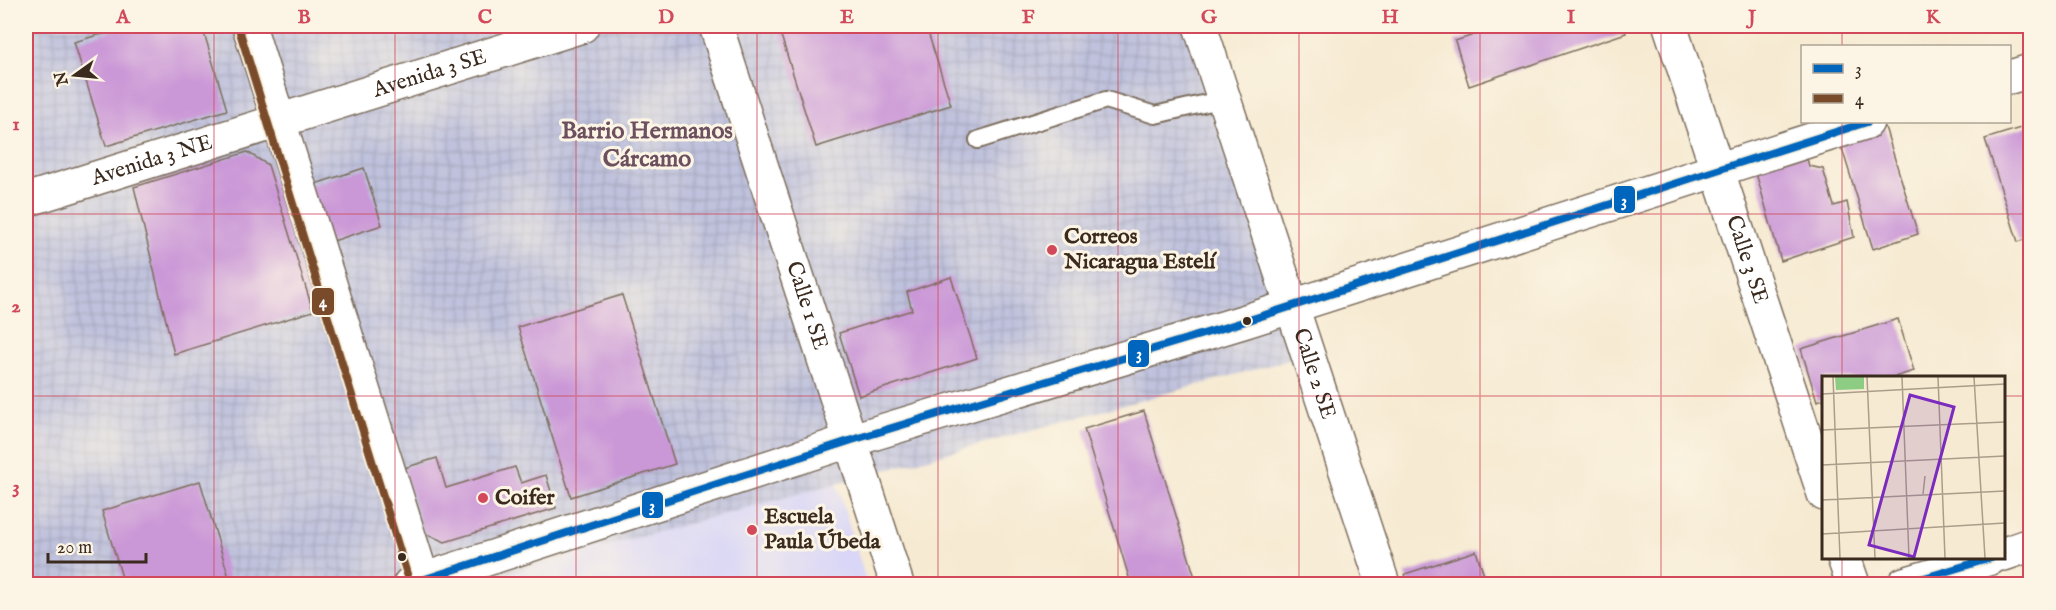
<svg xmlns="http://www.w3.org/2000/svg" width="2056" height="610" viewBox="0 0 2056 610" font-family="'IM FELL English',serif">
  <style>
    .built { fill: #d9d6f7 }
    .industrial { fill: url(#industrial-grid) }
    .building { fill: #ca97d7 }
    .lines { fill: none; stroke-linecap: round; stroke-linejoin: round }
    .lane-casing { stroke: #7c6d5d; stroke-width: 20 }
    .street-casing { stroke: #7c6d5d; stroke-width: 36 }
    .secondary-casing { stroke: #7c6d5d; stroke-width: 36 }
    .lane { stroke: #fff; stroke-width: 16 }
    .street { stroke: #fff; stroke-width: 33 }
    .secondary { stroke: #fff; stroke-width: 33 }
    .bus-1-casing { stroke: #fcf5e5; stroke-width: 12 }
    .bus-2-casing { stroke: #fcf5e5; stroke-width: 12 }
    .bus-1 { stroke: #0065bd; stroke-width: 8 }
    .bus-2 { stroke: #7a4b2a; stroke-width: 8 }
    .grid { fill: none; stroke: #d1495b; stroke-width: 1.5; stroke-opacity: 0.55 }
    .poi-dot { fill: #d1495b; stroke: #fcf5e5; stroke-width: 2 }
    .bus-dot { fill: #3b2a1e; stroke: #fcf5e5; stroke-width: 2 }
    .labels { text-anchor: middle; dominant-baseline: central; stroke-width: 6; stroke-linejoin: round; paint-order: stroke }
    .street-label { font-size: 22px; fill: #3b2a1e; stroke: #fcf5e5 }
    .poi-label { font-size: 22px; font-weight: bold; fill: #3b2a1e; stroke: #fcf5e5; text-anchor: start }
    .neighbourhood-label { font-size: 24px; font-weight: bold; fill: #6d505f; stroke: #fcf5e5 }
    .inset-road { fill: none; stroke: #ab9d8a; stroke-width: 1.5 }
    .view { fill: #7b2cbf; fill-opacity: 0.15; stroke: #7b2cbf; stroke-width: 3 }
    .inset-edge { fill: none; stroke: #3b2a1e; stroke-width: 3 }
    .line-badge { stroke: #fcf5e5; stroke-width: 2 }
    .badge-label { font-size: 16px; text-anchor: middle; font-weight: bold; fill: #fff }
    .neatline { fill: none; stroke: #d1495b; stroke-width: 2 }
    .grid-label { font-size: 20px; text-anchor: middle; font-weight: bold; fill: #d1495b }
  </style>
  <defs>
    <pattern id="industrial-grid" width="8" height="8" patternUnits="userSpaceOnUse" patternTransform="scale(1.5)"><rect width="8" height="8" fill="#c0c2dd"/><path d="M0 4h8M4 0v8" fill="none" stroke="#a6a7bd"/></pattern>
  </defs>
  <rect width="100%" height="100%" fill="#fcf5e5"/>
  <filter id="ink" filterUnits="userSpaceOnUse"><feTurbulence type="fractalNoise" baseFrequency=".0167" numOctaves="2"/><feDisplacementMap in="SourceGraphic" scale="12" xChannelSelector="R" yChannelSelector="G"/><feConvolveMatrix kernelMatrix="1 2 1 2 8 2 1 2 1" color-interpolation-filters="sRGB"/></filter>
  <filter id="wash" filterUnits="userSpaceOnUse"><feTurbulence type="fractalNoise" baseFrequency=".008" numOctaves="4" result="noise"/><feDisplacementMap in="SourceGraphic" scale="24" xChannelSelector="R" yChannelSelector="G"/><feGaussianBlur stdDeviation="1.35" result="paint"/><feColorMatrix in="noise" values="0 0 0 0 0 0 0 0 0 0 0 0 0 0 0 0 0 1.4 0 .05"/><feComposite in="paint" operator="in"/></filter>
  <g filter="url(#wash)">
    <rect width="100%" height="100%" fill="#f6ead2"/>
    <!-- built -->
    <polygon class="built" points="834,475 867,584 473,584"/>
    <!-- industrial -->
    <polygon class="industrial" points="26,26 1204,26 1307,355 467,584 26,584"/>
    <g id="blocks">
      <!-- building -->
      <g class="building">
        <polygon points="129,26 202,26 227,110 106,146 74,42"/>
        <polygon points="778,26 926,26 951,105 816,147"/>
        <polygon points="1502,26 1623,26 1626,33 1469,86 1455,41"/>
        <polygon points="2030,125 2030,238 2018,242 1985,139"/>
        <polygon points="1885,127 1918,234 1873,249 1840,142"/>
        <polygon points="247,152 268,165 313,311 174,354 134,187"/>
        <polygon points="1805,152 1809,166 1823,169 1834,206 1847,202 1854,237 1781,261 1754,166"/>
        <polygon points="364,168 382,225 324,244 306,187"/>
        <polygon points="951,277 977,358 859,396 839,333 912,310 907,292"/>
        <polygon points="622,295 675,464 571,497 518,327"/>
        <polygon points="1898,319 1914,371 1891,378 1824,378 1824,399 1817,401 1801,349"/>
        <polygon points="1144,411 1197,584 1131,584 1084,429"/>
        <polygon points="437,458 446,488 515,467 521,483 546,475 556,508 445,542 424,533 404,468"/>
        <polygon points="200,481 231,584 124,584 102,511"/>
        <polygon points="1476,551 1487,584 1408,584 1405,574"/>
      </g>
    </g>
  </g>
  <g filter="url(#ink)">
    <use href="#blocks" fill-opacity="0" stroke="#7c6d5d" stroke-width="1.5"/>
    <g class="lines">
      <!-- lane casing -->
      <g class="lane-casing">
        <polyline id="lane" points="978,140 1106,100 1155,115 1224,99"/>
      </g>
      <!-- street casing -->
      <g class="street-casing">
        <g id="street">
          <polyline points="249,26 424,584"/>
          <path id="s1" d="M716 26 897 584"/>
          <path id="s2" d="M1200 26 1383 584"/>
          <path id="s3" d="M1670 26 1824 494"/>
          <polyline points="2010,77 2030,71"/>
          <path id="s4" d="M26 200 582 26"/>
          <polyline points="1844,558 1853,584"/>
          <polyline points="410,584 852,440 1246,321 1867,122"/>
        </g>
      </g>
      <!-- secondary casing -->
      <g class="secondary-casing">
        <g id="secondary">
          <polyline points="2004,554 2030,545"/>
          <polyline points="1904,584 1991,558"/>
        </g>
      </g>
      <!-- lane -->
      <use href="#lane" class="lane"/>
      <!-- street -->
      <use href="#street" class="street"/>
      <!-- secondary -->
      <use href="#secondary" class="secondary"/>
      <!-- bus-1 casing -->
      <g class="bus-1-casing">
        <g id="bus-1">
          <polyline points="410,584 852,440 1246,321 1867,122"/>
          <polyline points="1904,584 1991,558"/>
        </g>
      </g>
      <!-- bus-2 casing -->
      <g class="bus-2-casing">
        <polyline id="bus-2" points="239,29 407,574"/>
      </g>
      <!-- bus-1 -->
      <use href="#bus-1" class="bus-1"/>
      <!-- bus-2 -->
      <use href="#bus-2" class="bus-2"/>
    </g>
  </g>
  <!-- grid -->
  <path class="grid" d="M214 26V584M395 26V584M576 26V584M757 26V584M938 26V584M1118 26V584M1299 26V584M1480 26V584M1661 26V584M1842 26V46M1842 122V378M26 214H2030M26 396H1824M2004 396H2030M1842 558V584"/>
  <!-- markers -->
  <g class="poi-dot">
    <circle cx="1052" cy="250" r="6"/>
    <circle cx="483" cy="498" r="6"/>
    <circle cx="752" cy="530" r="6"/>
  </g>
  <g class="bus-dot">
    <circle cx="1247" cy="321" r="5"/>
    <circle cx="402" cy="557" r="5"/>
  </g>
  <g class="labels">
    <!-- street labels -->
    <g class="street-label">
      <text stroke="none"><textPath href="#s4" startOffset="423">Avenida 3 SE</textPath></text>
      <text stroke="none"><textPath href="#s4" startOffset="132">Avenida 3 NE</textPath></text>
      <text stroke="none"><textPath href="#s3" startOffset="246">Calle 3 SE</textPath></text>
      <text stroke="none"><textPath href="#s1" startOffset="294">Calle 1 SE</textPath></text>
      <text stroke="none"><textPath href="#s2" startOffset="366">Calle 2 SE</textPath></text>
    </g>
    <!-- poi labels -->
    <g class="poi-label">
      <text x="1064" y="237">Correos<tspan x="1064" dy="25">Nicaragua Estelí</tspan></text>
      <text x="495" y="498">Coifer</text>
      <text x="764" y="517">Escuela<tspan x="764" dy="25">Paula Úbeda</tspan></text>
    </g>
    <!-- neighbourhood labels -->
    <g class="neighbourhood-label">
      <text x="647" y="131">Barrio Hermanos<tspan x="647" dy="28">Cárcamo</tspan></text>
    </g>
  </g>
  <!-- overview -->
  <g transform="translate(1822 376)">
    <rect width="183" height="183" fill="#f6ead2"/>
    <path d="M13 1H42V13L14 14Z" fill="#8dcc83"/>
    <path class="inset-road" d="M11 1 18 182M45 1 53 182M80 1 87 182M116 1 123 182M152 1 163 182M0 18 183 8M0 54 183 46M0 89 183 80M101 118 103 100M0 124 183 115M0 158 183 147"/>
    <path class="view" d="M88 19 132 31 92 181 47 169Z"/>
    <rect width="183" height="183" class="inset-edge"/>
  </g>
  <g class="line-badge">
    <rect x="1613" y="185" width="23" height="29" rx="6" fill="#0065bd"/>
    <rect x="311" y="287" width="24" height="29" rx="6" fill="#7a4b2a"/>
    <rect x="1127" y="339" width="23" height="29" rx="6" fill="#0065bd"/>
    <rect x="641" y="491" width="23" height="28" rx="6" fill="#0065bd"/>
  </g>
  <g class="badge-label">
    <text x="1624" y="206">3</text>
    <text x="323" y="307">4</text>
    <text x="1139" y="359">3</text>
    <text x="652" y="511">3</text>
  </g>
  <!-- margin -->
  <rect width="2056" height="610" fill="none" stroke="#fcf5e5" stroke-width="66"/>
  <!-- legend -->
  <rect x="1801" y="45" width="210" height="78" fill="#fcf5e5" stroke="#afa495" stroke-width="1.5"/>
  <rect x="1813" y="64" width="30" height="9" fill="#0065bd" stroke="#afa495" stroke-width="1.5"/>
  <text x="1855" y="75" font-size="18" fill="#3b2a1e">3</text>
  <rect x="1813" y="94" width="30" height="9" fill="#7a4b2a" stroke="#afa495" stroke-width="1.5"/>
  <text x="1855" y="105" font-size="18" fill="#3b2a1e">4</text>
  <!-- north arrow -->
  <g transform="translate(75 75) rotate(255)" stroke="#fcf5e5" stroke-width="4.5" paint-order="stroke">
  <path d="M0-4.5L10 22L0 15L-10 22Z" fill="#3b2a1e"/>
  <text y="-9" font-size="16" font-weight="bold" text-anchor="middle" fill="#3b2a1e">N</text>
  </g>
  <!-- scale -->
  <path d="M48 553v9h98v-9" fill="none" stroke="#3b2a1e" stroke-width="3"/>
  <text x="57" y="553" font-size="18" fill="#3b2a1e" stroke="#fcf5e5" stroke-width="4.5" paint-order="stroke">20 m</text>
  <rect x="33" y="33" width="1990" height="544" class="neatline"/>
  <g class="grid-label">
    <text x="123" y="23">A</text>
    <text x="304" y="23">B</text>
    <text x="485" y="23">C</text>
    <text x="666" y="23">D</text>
    <text x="847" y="23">E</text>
    <text x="1028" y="23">F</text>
    <text x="1209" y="23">G</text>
    <text x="1390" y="23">H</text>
    <text x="1571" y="23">I</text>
    <text x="1752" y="23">J</text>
    <text x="1933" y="23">K</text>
    <text x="16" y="130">1</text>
    <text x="16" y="312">2</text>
    <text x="16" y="493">3</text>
  </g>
</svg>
